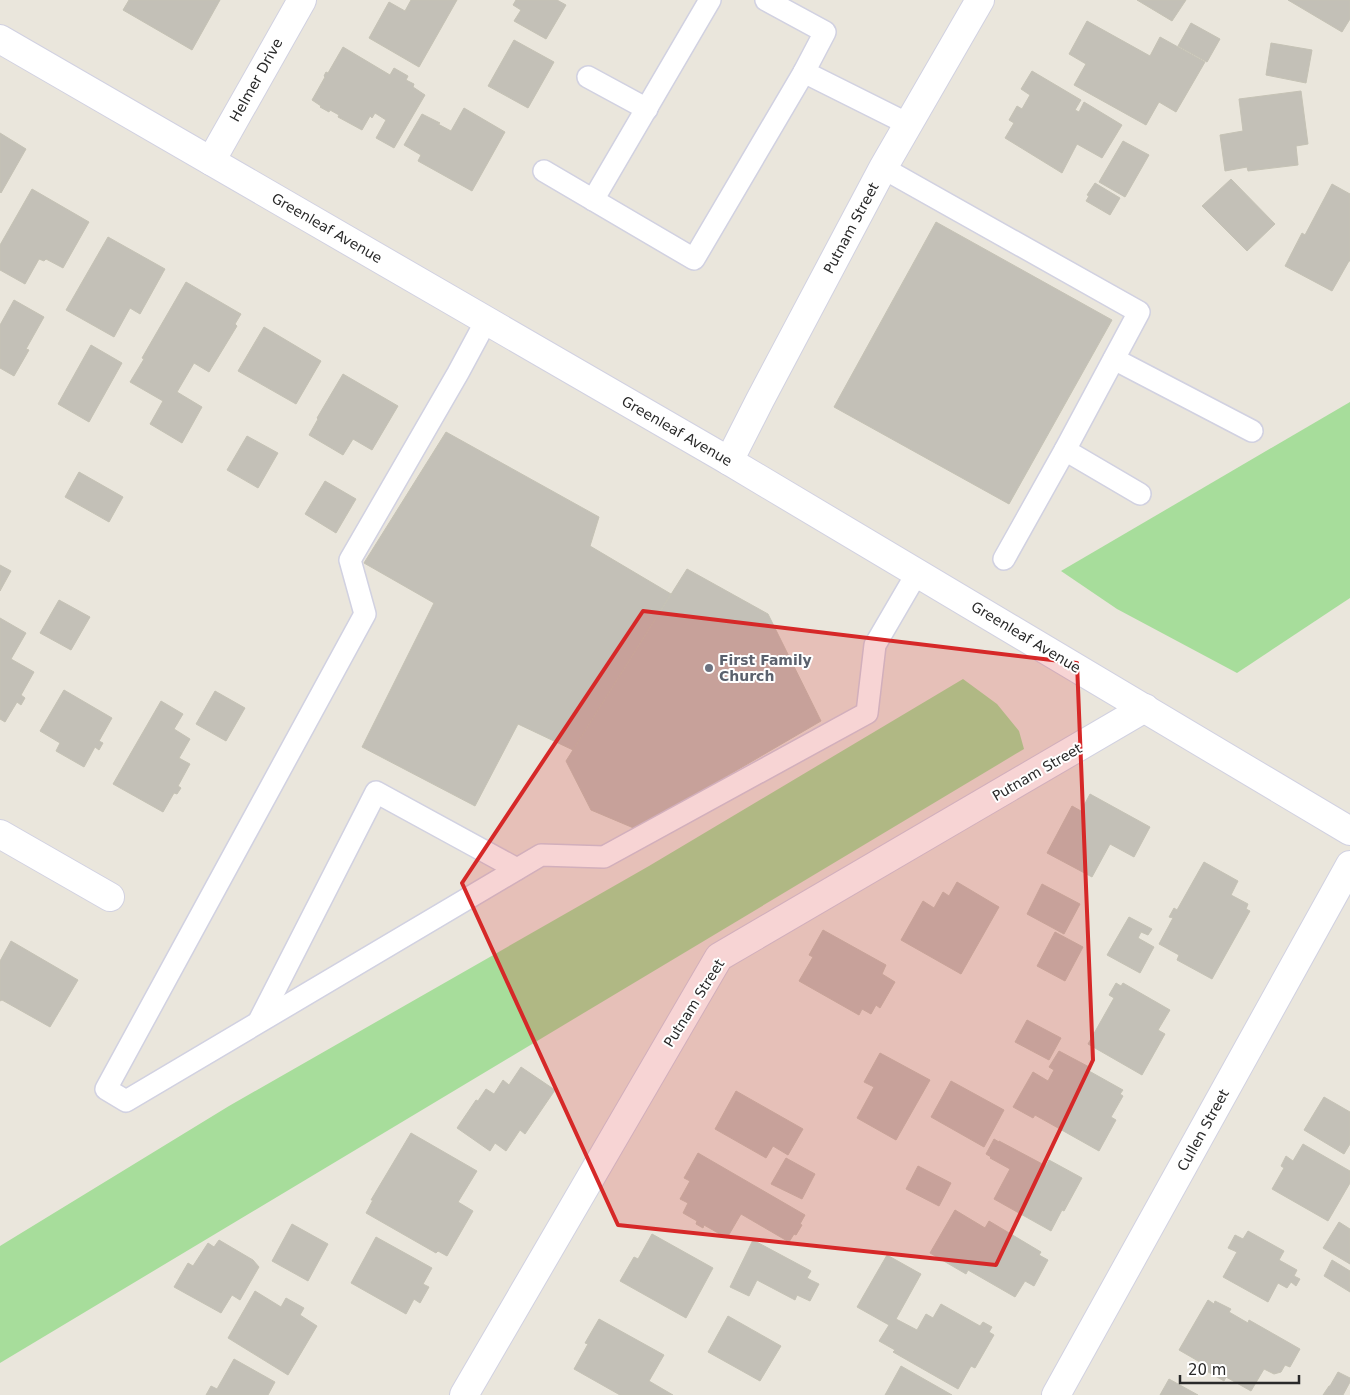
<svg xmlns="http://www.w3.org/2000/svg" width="1350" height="1395" viewBox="0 0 1350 1395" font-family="'DejaVu Sans',sans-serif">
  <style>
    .green { fill: #a7dd9b }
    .building { fill: #c3c0b7; stroke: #c5c2b5 }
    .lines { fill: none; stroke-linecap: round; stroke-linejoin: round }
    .lane-casing { stroke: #d1d1e1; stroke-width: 24 }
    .street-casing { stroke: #d1d1e1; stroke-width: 30 }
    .secondary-casing { stroke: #d1d1e1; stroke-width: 30 }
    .lane { stroke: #fff; stroke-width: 21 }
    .street { stroke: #fff; stroke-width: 28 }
    .secondary { stroke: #fff; stroke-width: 28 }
    .marked { fill: #d62828; fill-opacity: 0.2; stroke: #d62828; stroke-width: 4; stroke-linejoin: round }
    .worship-dot { fill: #6b7280; stroke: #fff; stroke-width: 2 }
    .labels { text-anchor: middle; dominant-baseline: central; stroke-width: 4; stroke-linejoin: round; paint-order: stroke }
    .street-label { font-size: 14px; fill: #292929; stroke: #fff }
    .worship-label { font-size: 14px; font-weight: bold; fill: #5b616d; stroke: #fff; text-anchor: start }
  </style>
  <rect width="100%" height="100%" fill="#eae6dc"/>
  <!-- green -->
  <g class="green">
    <polygon points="1350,402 1350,598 1237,673 1117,609 1061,571"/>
    <polygon points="963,679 997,704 1019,731 1024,749 0,1363 0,1246 229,1106 649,866"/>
  </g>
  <!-- building -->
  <g class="building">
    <polygon points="129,0 220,0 192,50 123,10"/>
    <polygon points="411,0 457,0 419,67 369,38 389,2 405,11"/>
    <polygon points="516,0 557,0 566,5 546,39 514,21 521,10 513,5"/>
    <polygon points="1137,0 1186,0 1172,21"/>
    <polygon points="1288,0 1350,0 1350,19 1342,32"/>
    <polygon points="1087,21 1150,56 1160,37 1205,62 1176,112 1159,102 1146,125 1074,85 1086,64 1069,54"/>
    <polygon points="1191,23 1220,39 1207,62 1178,46"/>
    <polygon points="514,40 554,62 528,108 488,86"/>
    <polygon points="1271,43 1312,50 1306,83 1266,75"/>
    <polygon points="343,47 390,75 394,68 408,76 406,80 414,84 413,87 425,95 394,148 376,138 386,120 375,113 372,118 370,116 362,130 338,117 339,115 330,110 329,112 320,107 321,106 312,100 325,77 324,76 326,72 328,73"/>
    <polygon points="1032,71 1081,100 1075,110 1079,112 1084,102 1122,125 1102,158 1077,144 1062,173 1005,138 1014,123 1009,120 1017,106 1022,109 1030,95 1021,89"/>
    <polygon points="1301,91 1308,144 1296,146 1298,165 1248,171 1247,167 1225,171 1220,135 1243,131 1239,99"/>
    <polygon points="464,108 505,132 472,191 418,161 421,155 404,145 422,114 440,123 438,124 451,131"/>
    <polygon points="0,133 26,149 1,193 0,192"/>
    <polygon points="1123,141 1149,155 1125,197 1099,182"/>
    <polygon points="1231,179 1275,224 1247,251 1202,206"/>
    <polygon points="1095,183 1120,198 1110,215 1086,201 1089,196 1087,195"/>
    <polygon points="1332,184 1350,194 1350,261 1349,261 1332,291 1285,266 1302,233 1305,235"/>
    <polygon points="32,189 89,222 63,268 46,259 44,261 39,259 25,284 0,270 0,245"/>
    <polygon points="936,222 1112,320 1009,504 834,407"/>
    <polygon points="108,237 165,269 140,314 130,308 114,337 66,310"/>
    <polygon points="186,282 241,314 235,324 237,326 209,372 194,363 177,392 202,407 182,443 150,424 163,401 130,382 144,359 142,358"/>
    <polygon points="14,300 44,317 26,349 29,350 14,376 0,368 0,325"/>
    <polygon points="264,327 321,361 296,404 238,371"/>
    <polygon points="91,345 122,363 89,422 58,404"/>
    <polygon points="343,374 398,406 372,450 353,439 343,455 309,435 318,419 317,418"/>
    <polygon points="446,432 599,517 590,546 671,594 573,750 518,724 475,806 362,747 434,603 364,563"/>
    <polygon points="247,436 278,453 258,488 227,470"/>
    <polygon points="79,472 123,497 109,522 65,497"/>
    <polygon points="325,481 356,499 336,533 305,514"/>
    <polygon points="0,565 11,571 0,591"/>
    <polygon points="687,569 768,614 821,721 636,829 591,810 566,761"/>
    <polygon points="59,600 90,617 71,650 40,633"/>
    <polygon points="0,618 26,633 11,659 34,672 21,695 25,698 21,705 17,702 5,722 0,719"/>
    <polygon points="64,690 112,718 99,741 103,743 99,750 95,747 84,767 56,751 60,743 40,731"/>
    <polygon points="215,691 245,708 226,741 196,724"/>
    <polygon points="161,701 183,714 174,729 190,739 179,758 190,764 178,786 181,788 177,794 174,793 163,812 113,784"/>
    <polygon points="1090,794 1150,827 1134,857 1110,844 1092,877 1047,853 1072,806 1081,811"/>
    <polygon points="1204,862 1238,881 1231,895 1248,904 1246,909 1250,911 1212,979 1177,960 1179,955 1159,944 1173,918 1169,917 1174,908 1177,910"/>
    <polygon points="957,882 999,907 961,974 901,940 923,901 934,908 943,892 949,896"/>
    <polygon points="1042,884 1080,904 1064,934 1027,914"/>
    <polygon points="1129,917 1152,929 1148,935 1141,932 1138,938 1154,947 1140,973 1107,955"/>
    <polygon points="823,930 886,965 882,974 895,982 880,1008 876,1005 871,1014 862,1009 859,1015 799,981 813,957 809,955"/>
    <polygon points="1055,932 1083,947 1065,981 1037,966"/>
    <polygon points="11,941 78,980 50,1027 2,1000 0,1001 0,961"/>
    <polygon points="1116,983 1121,986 1123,983 1170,1010 1158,1030 1165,1034 1142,1075 1088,1044 1114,998 1109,995"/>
    <polygon points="1027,1020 1061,1038 1049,1060 1015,1042"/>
    <polygon points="1059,1051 1091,1068 1089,1071 1123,1090 1120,1094 1123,1096 1111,1117 1116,1120 1099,1151 1035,1115 1033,1118 1013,1107 1033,1072 1048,1081 1054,1070 1049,1067"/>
    <polygon points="880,1053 930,1080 896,1140 857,1118 874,1087 864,1082"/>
    <polygon points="521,1067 555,1090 525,1134 520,1130 506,1151 495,1143 490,1151 457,1128 476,1100 478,1101 486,1089 494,1094 503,1080 509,1085"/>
    <polygon points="951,1081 1004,1110 984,1147 931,1117"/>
    <polygon points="736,1091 803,1129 788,1155 773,1146 766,1158 715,1129"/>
    <polygon points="1324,1097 1350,1112 1350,1144 1344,1154 1304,1130"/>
    <polygon points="411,1133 477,1171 458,1202 473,1211 447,1256 438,1251 436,1253 366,1213 373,1200 371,1200"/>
    <polygon points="994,1139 999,1142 999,1141 1046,1166 1049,1160 1082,1178 1064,1211 1062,1210 1051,1231 994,1199 1010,1169 990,1158 991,1157 986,1154"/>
    <polygon points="1303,1144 1350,1171 1350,1183 1328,1221 1272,1189 1284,1168 1281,1166 1286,1156 1293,1161"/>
    <polygon points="698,1153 805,1215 800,1224 802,1225 796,1235 794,1234 789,1242 741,1214 727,1238 704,1225 703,1228 696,1224 697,1221 683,1213 688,1203 680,1199 690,1181 684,1178"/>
    <polygon points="786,1158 815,1174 802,1199 771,1184"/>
    <polygon points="918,1166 951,1183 939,1206 906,1189"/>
    <polygon points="955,1210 985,1228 989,1221 1041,1252 1039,1255 1048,1260 1034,1286 1025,1281 1015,1297 968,1270 966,1274 930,1253"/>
    <polygon points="1339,1222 1350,1229 1350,1264 1323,1248"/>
    <polygon points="292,1224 328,1244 308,1281 272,1261"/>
    <polygon points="1248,1231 1284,1251 1279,1260 1297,1270 1294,1276 1300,1279 1296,1286 1291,1282 1287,1288 1278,1283 1268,1302 1223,1277 1237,1252 1228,1248 1235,1235 1243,1239"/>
    <polygon points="652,1234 713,1268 686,1318 620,1281 634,1257 638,1259"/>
    <polygon points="376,1237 432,1268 423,1284 429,1287 420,1303 414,1299 406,1314 351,1283"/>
    <polygon points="219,1240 253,1260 259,1267 240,1300 232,1295 221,1313 174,1287 188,1263 193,1266 208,1243 214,1247"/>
    <polygon points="753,1240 811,1271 807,1278 819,1284 810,1301 797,1295 795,1300 757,1280 749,1296 730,1287"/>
    <polygon points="887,1255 921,1274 896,1319 917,1330 926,1314 933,1318 941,1304 980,1326 983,1322 992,1327 989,1332 994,1335 975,1368 971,1366 958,1389 893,1352 895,1350 879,1341 889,1325 857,1307"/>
    <polygon points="1332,1260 1350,1271 1350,1292 1324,1276"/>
    <polygon points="255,1291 281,1307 286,1298 304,1308 300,1315 317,1326 288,1375 228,1338"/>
    <polygon points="1208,1300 1214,1304 1215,1301 1231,1309 1229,1312 1248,1323 1249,1320 1300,1349 1290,1367 1285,1365 1281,1372 1274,1374 1264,1369 1251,1391 1226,1377 1224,1381 1203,1369 1205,1365 1179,1350"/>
    <polygon points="728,1316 781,1346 760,1381 708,1352"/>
    <polygon points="599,1319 664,1355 649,1381 673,1395 620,1395 574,1369 588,1344 585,1343"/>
    <polygon points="234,1359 275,1382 268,1395 206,1395 211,1386 217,1389"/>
    <polygon points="901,1366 952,1395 885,1395"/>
    <polygon points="1338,1372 1350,1378 1350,1382 1343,1395 1323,1395 1329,1386 1330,1386"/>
    <polygon points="1169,1379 1198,1395 1160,1395"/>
  </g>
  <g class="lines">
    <!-- lane casing -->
    <g class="lane-casing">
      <g id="lane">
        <polyline points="766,0 825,32 804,72 908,124"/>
        <polyline points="588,77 647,109"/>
        <polyline points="883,168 1139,312 1065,450 1004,559"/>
        <polyline points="544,171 694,259 804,72"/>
        <polyline points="593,200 710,0"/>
        <polyline points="486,321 458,373 350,560 365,614 106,1089 126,1101 541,855 604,857 867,713 875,645 917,573"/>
        <polyline points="1114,359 1252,431"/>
        <polyline points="1065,450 1140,494"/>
        <polyline points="259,1021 376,792 517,869"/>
      </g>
    </g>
    <!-- street casing -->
    <g class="street-casing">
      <g id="street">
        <polyline points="211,161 302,0"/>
        <polyline points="729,461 760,400 883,168 980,0"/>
        <polyline points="0,834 110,897"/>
        <polyline points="464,1395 719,957 1145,708"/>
        <polyline points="1056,1395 1350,865"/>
      </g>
    </g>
    <!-- secondary casing -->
    <g class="secondary-casing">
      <polyline id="secondary" points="0,39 729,461 1350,831"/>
    </g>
    <!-- lane -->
    <use href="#lane" class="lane"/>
    <!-- street -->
    <use href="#street" class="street"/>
    <!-- secondary -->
    <use href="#secondary" class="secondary"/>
  </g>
  <!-- marked area -->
  <path class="marked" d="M643 611 1077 663 1093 1060 996 1265 618 1225 462 883Z"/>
  <!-- markers -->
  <circle class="worship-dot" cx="709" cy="668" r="5"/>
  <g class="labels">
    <!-- street labels -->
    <g class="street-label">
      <text transform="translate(256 80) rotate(-61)">Helmer Drive</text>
      <text transform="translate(327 228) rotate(30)">Greenleaf Avenue</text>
      <text transform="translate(851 228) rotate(-62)">Putnam Street</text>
      <text transform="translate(677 431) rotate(30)">Greenleaf Avenue</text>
      <text transform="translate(1026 637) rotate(31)">Greenleaf Avenue</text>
      <text transform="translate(1037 772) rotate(-30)">Putnam Street</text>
      <text transform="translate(694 1003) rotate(-58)">Putnam Street</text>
      <text transform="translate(1203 1130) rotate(-61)">Cullen Street</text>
    </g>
    <!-- worship labels -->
    <g class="worship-label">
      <text x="719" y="660">First Family<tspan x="719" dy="16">Church</tspan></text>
    </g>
  </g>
  <!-- scale -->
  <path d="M1180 1375v8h119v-8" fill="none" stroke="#292929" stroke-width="2.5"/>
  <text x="1188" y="1375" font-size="15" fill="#292929" stroke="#ffffff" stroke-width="4" paint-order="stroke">20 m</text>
</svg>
